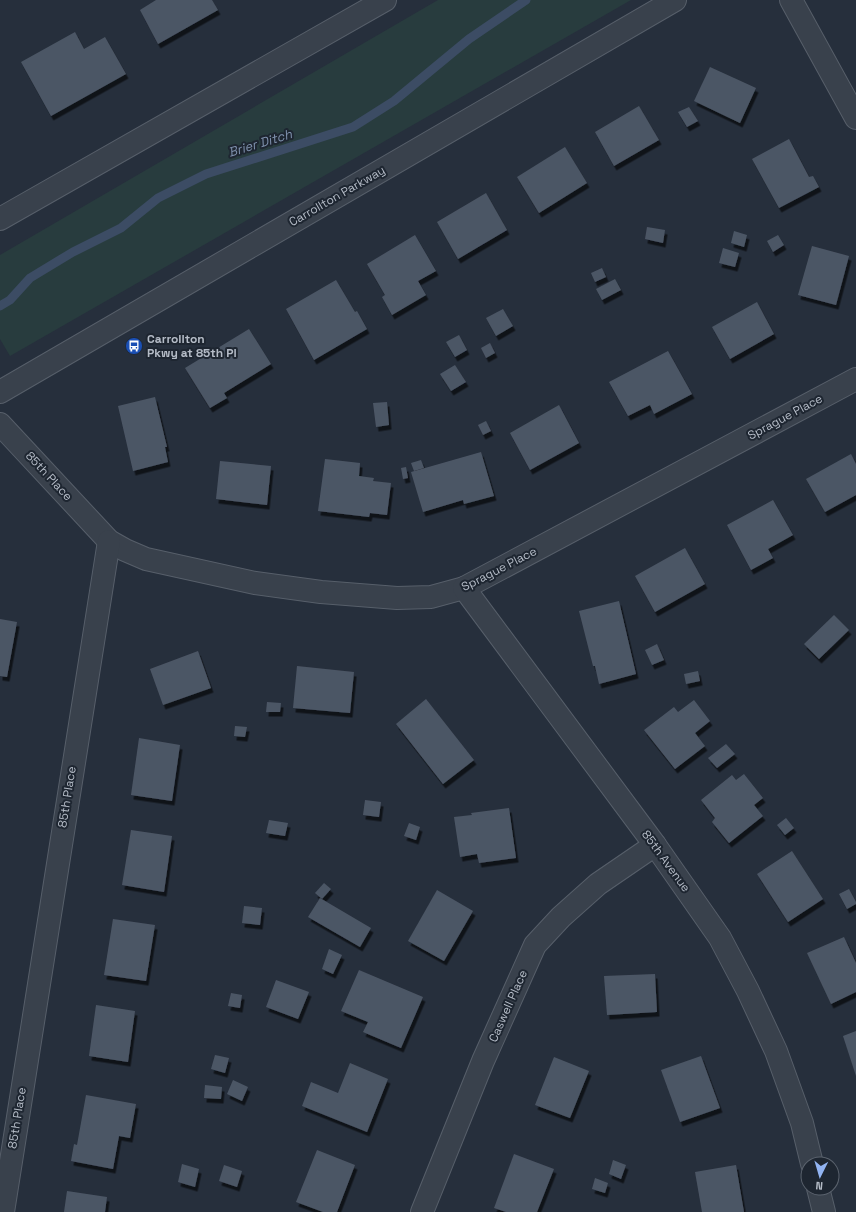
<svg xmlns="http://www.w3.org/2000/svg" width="856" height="1212" viewBox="0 0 856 1212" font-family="'Space Grotesk',sans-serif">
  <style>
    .green { fill: #283c3e }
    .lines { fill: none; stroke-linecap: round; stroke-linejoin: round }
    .stream { stroke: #3c4c64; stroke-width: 9 }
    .building { fill: #4c5665; filter: url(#shadow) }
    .street-casing { stroke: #575f6a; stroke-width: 24 }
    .street { stroke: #39414c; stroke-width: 22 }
    .labels { text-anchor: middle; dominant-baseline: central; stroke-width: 4; stroke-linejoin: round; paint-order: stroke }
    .street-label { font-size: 12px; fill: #b5bcc7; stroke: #1e2631 }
    .poi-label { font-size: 12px; font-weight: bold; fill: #b5bcc7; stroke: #1e2631; text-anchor: start }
    .water-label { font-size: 13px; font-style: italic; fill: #7f91ad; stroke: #1e2631 }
  </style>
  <defs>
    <filter id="shadow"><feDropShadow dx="2.5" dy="4.5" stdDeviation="0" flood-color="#0009"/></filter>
  </defs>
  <rect width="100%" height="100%" fill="#262f3c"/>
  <!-- green -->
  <polygon class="green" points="438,0 631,0 10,356 0,339 0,255"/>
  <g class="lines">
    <!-- stream -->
    <polyline class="stream" points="0,306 10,300 30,278 73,252 121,228 158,198 206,174 353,127 394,101 469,39 526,0"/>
  </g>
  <!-- building -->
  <g class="building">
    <polygon points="156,0 212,0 218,10 158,44 140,10"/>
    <polygon points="75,32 84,49 105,37 126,74 51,116 21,62"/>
    <polygon points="710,67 756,88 740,123 694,101"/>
    <polygon points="639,106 659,140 614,166 595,132"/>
    <polygon points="689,107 698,121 687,127 678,112"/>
    <polygon points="789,139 809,177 813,176 819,187 779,208 752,159"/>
    <polygon points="565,147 587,183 539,213 517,177"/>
    <polygon points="486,193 507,230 458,259 437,222"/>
    <polygon points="647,227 665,230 663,243 645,239"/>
    <polygon points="734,231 747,235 744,247 731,243"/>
    <polygon points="415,235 436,271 418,281 426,295 392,315 382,297 385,295 367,264"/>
    <polygon points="778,235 784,245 773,252 767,241"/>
    <polygon points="812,246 849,256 836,305 798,295"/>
    <polygon points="723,248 739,253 735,267 719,263"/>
    <polygon points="602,268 606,277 595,282 591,273"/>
    <polygon points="615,279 621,290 602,300 596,289"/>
    <polygon points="336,280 355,312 357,311 367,329 314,360 286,309"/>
    <polygon points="757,302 774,334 730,359 712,327"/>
    <polygon points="503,309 513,326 496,336 486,318"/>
    <polygon points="249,329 271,364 224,393 227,398 210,408 185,368"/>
    <polygon points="459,335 467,350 455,357 446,342"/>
    <polygon points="490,343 495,353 486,358 481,348"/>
    <polygon points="668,351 692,394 654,414 650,405 628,416 609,382"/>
    <polygon points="455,365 466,382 451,391 440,374"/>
    <polygon points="155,397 167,447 165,447 168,462 133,471 118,406"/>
    <polygon points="387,402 389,425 376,427 373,403"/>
    <polygon points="559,405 579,443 530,470 510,433"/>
    <polygon points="486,421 491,431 483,435 478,425"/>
    <polygon points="481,452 494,496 464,504 463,500 423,512 411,472"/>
    <polygon points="851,454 856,464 856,495 825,512 806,479"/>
    <polygon points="325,459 360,463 359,476 374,478 373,481 391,483 387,515 370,513 369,517 318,511"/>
    <polygon points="421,460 424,468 414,471 411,463"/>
    <polygon points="220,461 271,466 267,505 216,499"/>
    <polygon points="406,467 408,478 403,479 401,468"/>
    <polygon points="773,500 793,535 768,549 773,558 751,570 727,525"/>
    <polygon points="685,548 705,584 655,612 635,576"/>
    <polygon points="619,601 636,674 599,684 595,666 593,666 579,611"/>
    <polygon points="834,615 849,630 819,659 804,644"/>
    <polygon points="0,619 17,622 7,677 0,676"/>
    <polygon points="657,644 664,660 652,665 645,650"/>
    <polygon points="198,651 211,688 163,705 150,669"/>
    <polygon points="297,666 354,672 350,713 293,708"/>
    <polygon points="698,671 700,681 686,684 684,674"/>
    <polygon points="426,699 474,760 443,784 396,724"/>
    <polygon points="694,700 710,721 695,733 705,746 675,769 644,730 674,707 678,712"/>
    <polygon points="267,702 281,703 280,712 266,712"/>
    <polygon points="235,726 247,727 245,737 234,736"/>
    <polygon points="139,738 180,745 172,801 131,795"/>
    <polygon points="726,744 735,754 717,768 708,758"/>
    <polygon points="744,774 763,798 754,805 763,816 729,843 712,822 715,818 701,800 732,775 736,780"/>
    <polygon points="365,800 381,802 379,817 363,815"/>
    <polygon points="509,808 516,858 479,863 477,854 460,857 454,817 472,815 471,813"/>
    <polygon points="786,818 794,828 785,835 777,825"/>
    <polygon points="269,820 288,823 285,836 266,833"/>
    <polygon points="409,823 420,827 416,840 404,836"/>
    <polygon points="131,830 172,836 164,892 122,885"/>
    <polygon points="792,851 823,899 788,922 757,874"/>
    <polygon points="324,883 331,889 322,899 315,893"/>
    <polygon points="849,889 856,902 856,904 847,909 839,894"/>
    <polygon points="437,890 473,911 444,961 408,941"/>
    <polygon points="320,898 371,928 360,947 308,917"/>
    <polygon points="244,906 262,908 260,925 242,923"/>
    <polygon points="113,919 155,925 146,981 104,975"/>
    <polygon points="844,937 856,963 856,992 831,1004 807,953"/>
    <polygon points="329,949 342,955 333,974 322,969"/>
    <polygon points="359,970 423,997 401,1048 363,1032 368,1022 341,1011"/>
    <polygon points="655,974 657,1012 607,1015 604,976"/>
    <polygon points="276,980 309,992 298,1019 266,1007"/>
    <polygon points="231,993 242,995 240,1008 228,1006"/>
    <polygon points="96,1005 135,1011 128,1062 89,1056"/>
    <polygon points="856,1031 856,1076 843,1036"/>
    <polygon points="215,1055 229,1058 225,1073 211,1069"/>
    <polygon points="701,1056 720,1108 680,1122 661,1070"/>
    <polygon points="554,1057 589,1071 570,1118 535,1105"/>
    <polygon points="350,1063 388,1079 367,1132 302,1106 311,1082 338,1093"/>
    <polygon points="233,1080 248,1087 242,1101 227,1094"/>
    <polygon points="205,1085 222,1087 221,1099 204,1098"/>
    <polygon points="86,1095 136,1104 130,1138 119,1136 113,1169 71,1161 74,1144 77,1145"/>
    <polygon points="317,1150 355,1165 337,1212 323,1212 296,1202"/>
    <polygon points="514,1154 554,1169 537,1212 506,1212 494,1208"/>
    <polygon points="613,1160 626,1165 621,1179 609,1174"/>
    <polygon points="182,1164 199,1169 195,1187 178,1182"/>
    <polygon points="224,1165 242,1171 237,1187 219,1181"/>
    <polygon points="736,1165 744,1212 702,1212 695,1172"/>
    <polygon points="595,1178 608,1183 605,1193 592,1189"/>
    <polygon points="67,1191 107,1197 105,1212 64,1212"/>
  </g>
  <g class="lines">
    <!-- street casing -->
    <g class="street-casing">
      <g id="street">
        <polyline points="791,0 856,118"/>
        <polyline points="0,219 385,0"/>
        <polyline points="0,392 675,0"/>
        <polyline points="0,424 109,541 125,550 146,559 255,583 321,592 397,598 431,597 464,588 856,379"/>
        <polyline points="464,588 655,845 720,938 748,991 776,1051 802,1123 812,1164"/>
        <polyline points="818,1188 824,1212"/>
        <polyline points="3,1212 109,541"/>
        <polyline points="422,1212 483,1061 535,945 561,917 598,884 655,845"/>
      </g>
    </g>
    <!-- street -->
    <use href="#street" class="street"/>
  </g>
  <!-- icons -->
  <defs>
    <g id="bus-disc" transform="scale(0.9)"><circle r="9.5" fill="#1a4fb4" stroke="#1e2631"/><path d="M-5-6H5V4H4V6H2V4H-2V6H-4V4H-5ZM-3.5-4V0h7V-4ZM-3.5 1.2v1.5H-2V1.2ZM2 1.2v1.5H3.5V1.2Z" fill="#fff"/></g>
  </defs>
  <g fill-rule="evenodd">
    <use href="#bus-disc" x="134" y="346"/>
  </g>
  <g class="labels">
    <!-- street labels -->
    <g class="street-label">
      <text transform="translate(337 196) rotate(-30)">Carrollton Parkway</text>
      <text transform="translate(785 417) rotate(-28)">Sprague Place</text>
      <text transform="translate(49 476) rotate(47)">85th Place</text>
      <text transform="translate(499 569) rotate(-27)">Sprague Place</text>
      <text transform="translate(67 797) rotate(-81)">85th Place</text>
      <text transform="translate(666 861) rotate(54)">85th Avenue</text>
      <text transform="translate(508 1006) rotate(-66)">Caswell Place</text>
      <text transform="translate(17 1118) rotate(-81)">85th Place</text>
    </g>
    <!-- poi labels -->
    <g class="poi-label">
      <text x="147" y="339">Carrollton<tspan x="147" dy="14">Pkwy at 85th Pl</tspan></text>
    </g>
    <!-- water labels -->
    <g class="water-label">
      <text transform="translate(260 143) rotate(-17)">Brier Ditch</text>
    </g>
  </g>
  <!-- north arrow -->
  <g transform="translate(820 1176) rotate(185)"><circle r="19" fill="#1e2631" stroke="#5a626d"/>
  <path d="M0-3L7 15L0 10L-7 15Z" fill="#91b3f1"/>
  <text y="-6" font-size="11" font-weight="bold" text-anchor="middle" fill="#b5bcc7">N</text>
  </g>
</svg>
